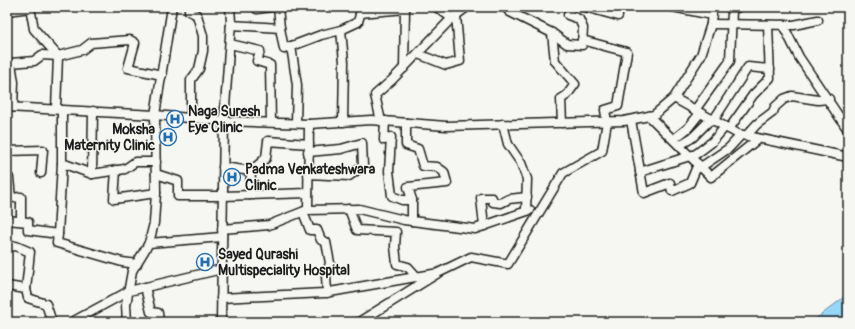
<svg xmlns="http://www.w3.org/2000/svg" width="855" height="329" viewBox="0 0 855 329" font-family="Pangolin,sans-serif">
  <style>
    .water { fill: #97d7f9; stroke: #668ca1 }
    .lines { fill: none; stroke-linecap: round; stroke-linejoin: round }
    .minor-casing { stroke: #1c1c1c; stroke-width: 11 }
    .minor { stroke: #f6f6f2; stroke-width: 8 }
    .labels { text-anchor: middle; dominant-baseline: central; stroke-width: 3; stroke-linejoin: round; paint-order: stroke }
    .poi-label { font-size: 14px; font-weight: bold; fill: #1c1c1c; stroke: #f6f6f2; text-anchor: start }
  </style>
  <rect width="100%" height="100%" fill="#f6f6f2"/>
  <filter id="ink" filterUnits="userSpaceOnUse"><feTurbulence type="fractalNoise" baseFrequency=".025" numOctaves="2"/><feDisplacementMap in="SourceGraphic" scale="8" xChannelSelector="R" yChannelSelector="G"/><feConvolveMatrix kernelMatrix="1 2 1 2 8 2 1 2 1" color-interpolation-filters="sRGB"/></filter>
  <g filter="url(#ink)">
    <!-- water -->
    <polygon class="water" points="848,294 848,322 812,322"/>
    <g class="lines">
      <!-- minor casing -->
      <g class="minor-casing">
        <g id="minor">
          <polyline points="30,7 34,29 58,56 56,109"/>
          <polyline points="189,7 189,11 197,15 203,36 203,51 199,69 191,80 191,118"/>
          <polyline points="257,7 257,9 271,7"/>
          <polyline points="278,7 280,28"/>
          <polyline points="505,7 510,12 552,33 555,61 575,84 567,95 561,99 562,123"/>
          <polyline points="585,7 618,16 617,7"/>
          <polyline points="673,7 712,15"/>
          <polyline points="7,11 30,8"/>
          <polyline points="360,13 405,9 404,68"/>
          <polyline points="452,18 467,7"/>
          <polyline points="711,24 794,25 818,20"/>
          <polyline points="231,25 280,28 284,49 321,35 341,30 344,62 343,122"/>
          <polyline points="783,25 799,57 848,130"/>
          <polyline points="341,30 358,22 362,7"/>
          <polyline points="552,33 567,44 582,45 583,28 579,19 568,15 571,7"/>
          <polyline points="230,44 260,51 257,61 270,65 271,122"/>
          <polyline points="291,46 297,85 296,123"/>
          <polyline points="418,54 446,65 460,61 456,15"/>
          <polyline points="674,98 738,134 848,157"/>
          <polyline points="7,107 155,115 224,121 309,124 371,120 446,126 624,121 654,115 674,98 701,55 711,24 712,7"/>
          <polyline points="13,107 14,82 11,63 34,61 42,55 58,56 82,50 91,43 130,40 135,43 128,68 162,75"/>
          <polyline points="62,110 62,163 92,174"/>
          <polyline points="695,110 730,61 732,10 738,7"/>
          <polyline points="93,111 92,174 125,169 135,162 156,162"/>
          <polyline points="649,116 711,177 758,139"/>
          <polyline points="631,120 644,193 670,183 672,191 690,183 698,164"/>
          <polyline points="381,121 375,95 392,80 452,18 436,7"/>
          <polyline points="385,121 384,140 391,137 389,171 392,196 402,200 412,200 412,221"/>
          <polyline points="713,121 748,67 770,69"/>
          <polyline points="406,123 406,145 418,149 423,166 437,167 444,172 447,183 408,187 412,200"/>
          <polyline points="309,124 308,210 359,209 404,220 475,229 530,210"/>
          <polyline points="503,124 508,144 521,163 527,179 526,211"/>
          <polyline points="729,129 753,95 770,78 768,25"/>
          <polyline points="746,136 757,124 773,112 775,107 784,99 792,96 818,100 829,99"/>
          <polyline points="674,139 688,128 700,113"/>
          <polyline points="680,145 693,137 711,119"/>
          <polyline points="7,151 43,150 41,173"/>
          <polyline points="223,167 251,171 250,195"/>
          <polyline points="701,167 729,148 741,135"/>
          <polyline points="116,170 114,199 156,193"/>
          <polyline points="251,171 266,158 268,141 309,144"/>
          <polyline points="640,172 696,154 712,142 725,127"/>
          <polyline points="156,174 178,181 178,196 223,196 308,193"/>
          <polyline points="308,174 349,176 363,166 362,143 341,149 308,152"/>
          <polyline points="7,178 9,178 11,198 21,197 21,221"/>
          <polyline points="349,209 357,230 396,232 395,246 397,264 408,267 417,277"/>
          <polyline points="303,212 310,230 317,230 321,240 326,242 330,263 326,276 327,293"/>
          <polyline points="7,220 28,222 28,230 58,234 57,243 122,262 137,264"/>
          <polyline points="484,226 481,198 492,198 493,202 501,203 509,199 527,197"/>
          <polyline points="222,229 269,225 307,210"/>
          <polyline points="58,234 62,163"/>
          <polyline points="149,243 222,237"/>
          <polyline points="7,247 16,246 30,252 26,289"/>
          <polyline points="7,286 26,289 28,298 46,304 52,322"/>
          <polyline points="145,287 151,312 158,313 159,322"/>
          <polyline points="221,298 324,293 433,274"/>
          <polyline points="72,322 129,291 222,269"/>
          <polyline points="127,322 126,305 132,271 149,243 154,223 156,193 155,115 172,7"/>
          <polyline points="221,322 224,121 231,22 230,7"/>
          <polyline points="359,322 438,273 471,257 508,264 563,173 602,151 607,122 605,110 618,106 627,52 582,40"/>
        </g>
      </g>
      <!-- minor -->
      <use href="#minor" class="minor"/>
    </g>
  </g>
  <!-- icons -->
  <defs>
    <g id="hospital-ring" transform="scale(0.9)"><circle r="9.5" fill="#f6f6f2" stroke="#1f6fb2" stroke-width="1.5"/><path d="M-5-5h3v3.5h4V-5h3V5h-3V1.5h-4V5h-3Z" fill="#1f6fb2"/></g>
  </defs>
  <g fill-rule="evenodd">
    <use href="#hospital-ring" x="175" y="119"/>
    <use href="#hospital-ring" x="168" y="137"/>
    <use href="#hospital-ring" x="232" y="177"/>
    <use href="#hospital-ring" x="205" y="262"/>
  </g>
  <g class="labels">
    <!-- poi labels -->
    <g class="poi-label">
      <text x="188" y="111">Naga Suresh<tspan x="188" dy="16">Eye Clinic</tspan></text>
      <text x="155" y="129" text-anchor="end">Moksha<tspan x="155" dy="16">Maternity Clinic</tspan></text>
      <text x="245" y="169">Padma Venkateshwara<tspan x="245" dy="16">Clinic</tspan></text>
      <text x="218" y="254">Sayed Qurashi<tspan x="218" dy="16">Multispeciality Hospital</tspan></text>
    </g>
  </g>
  <!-- margin -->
  <rect width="855" height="329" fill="none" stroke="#f6f6f2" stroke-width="24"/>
  <rect x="12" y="12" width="831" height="305" fill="none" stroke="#1c1c1c" stroke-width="1.5" filter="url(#ink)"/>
</svg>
